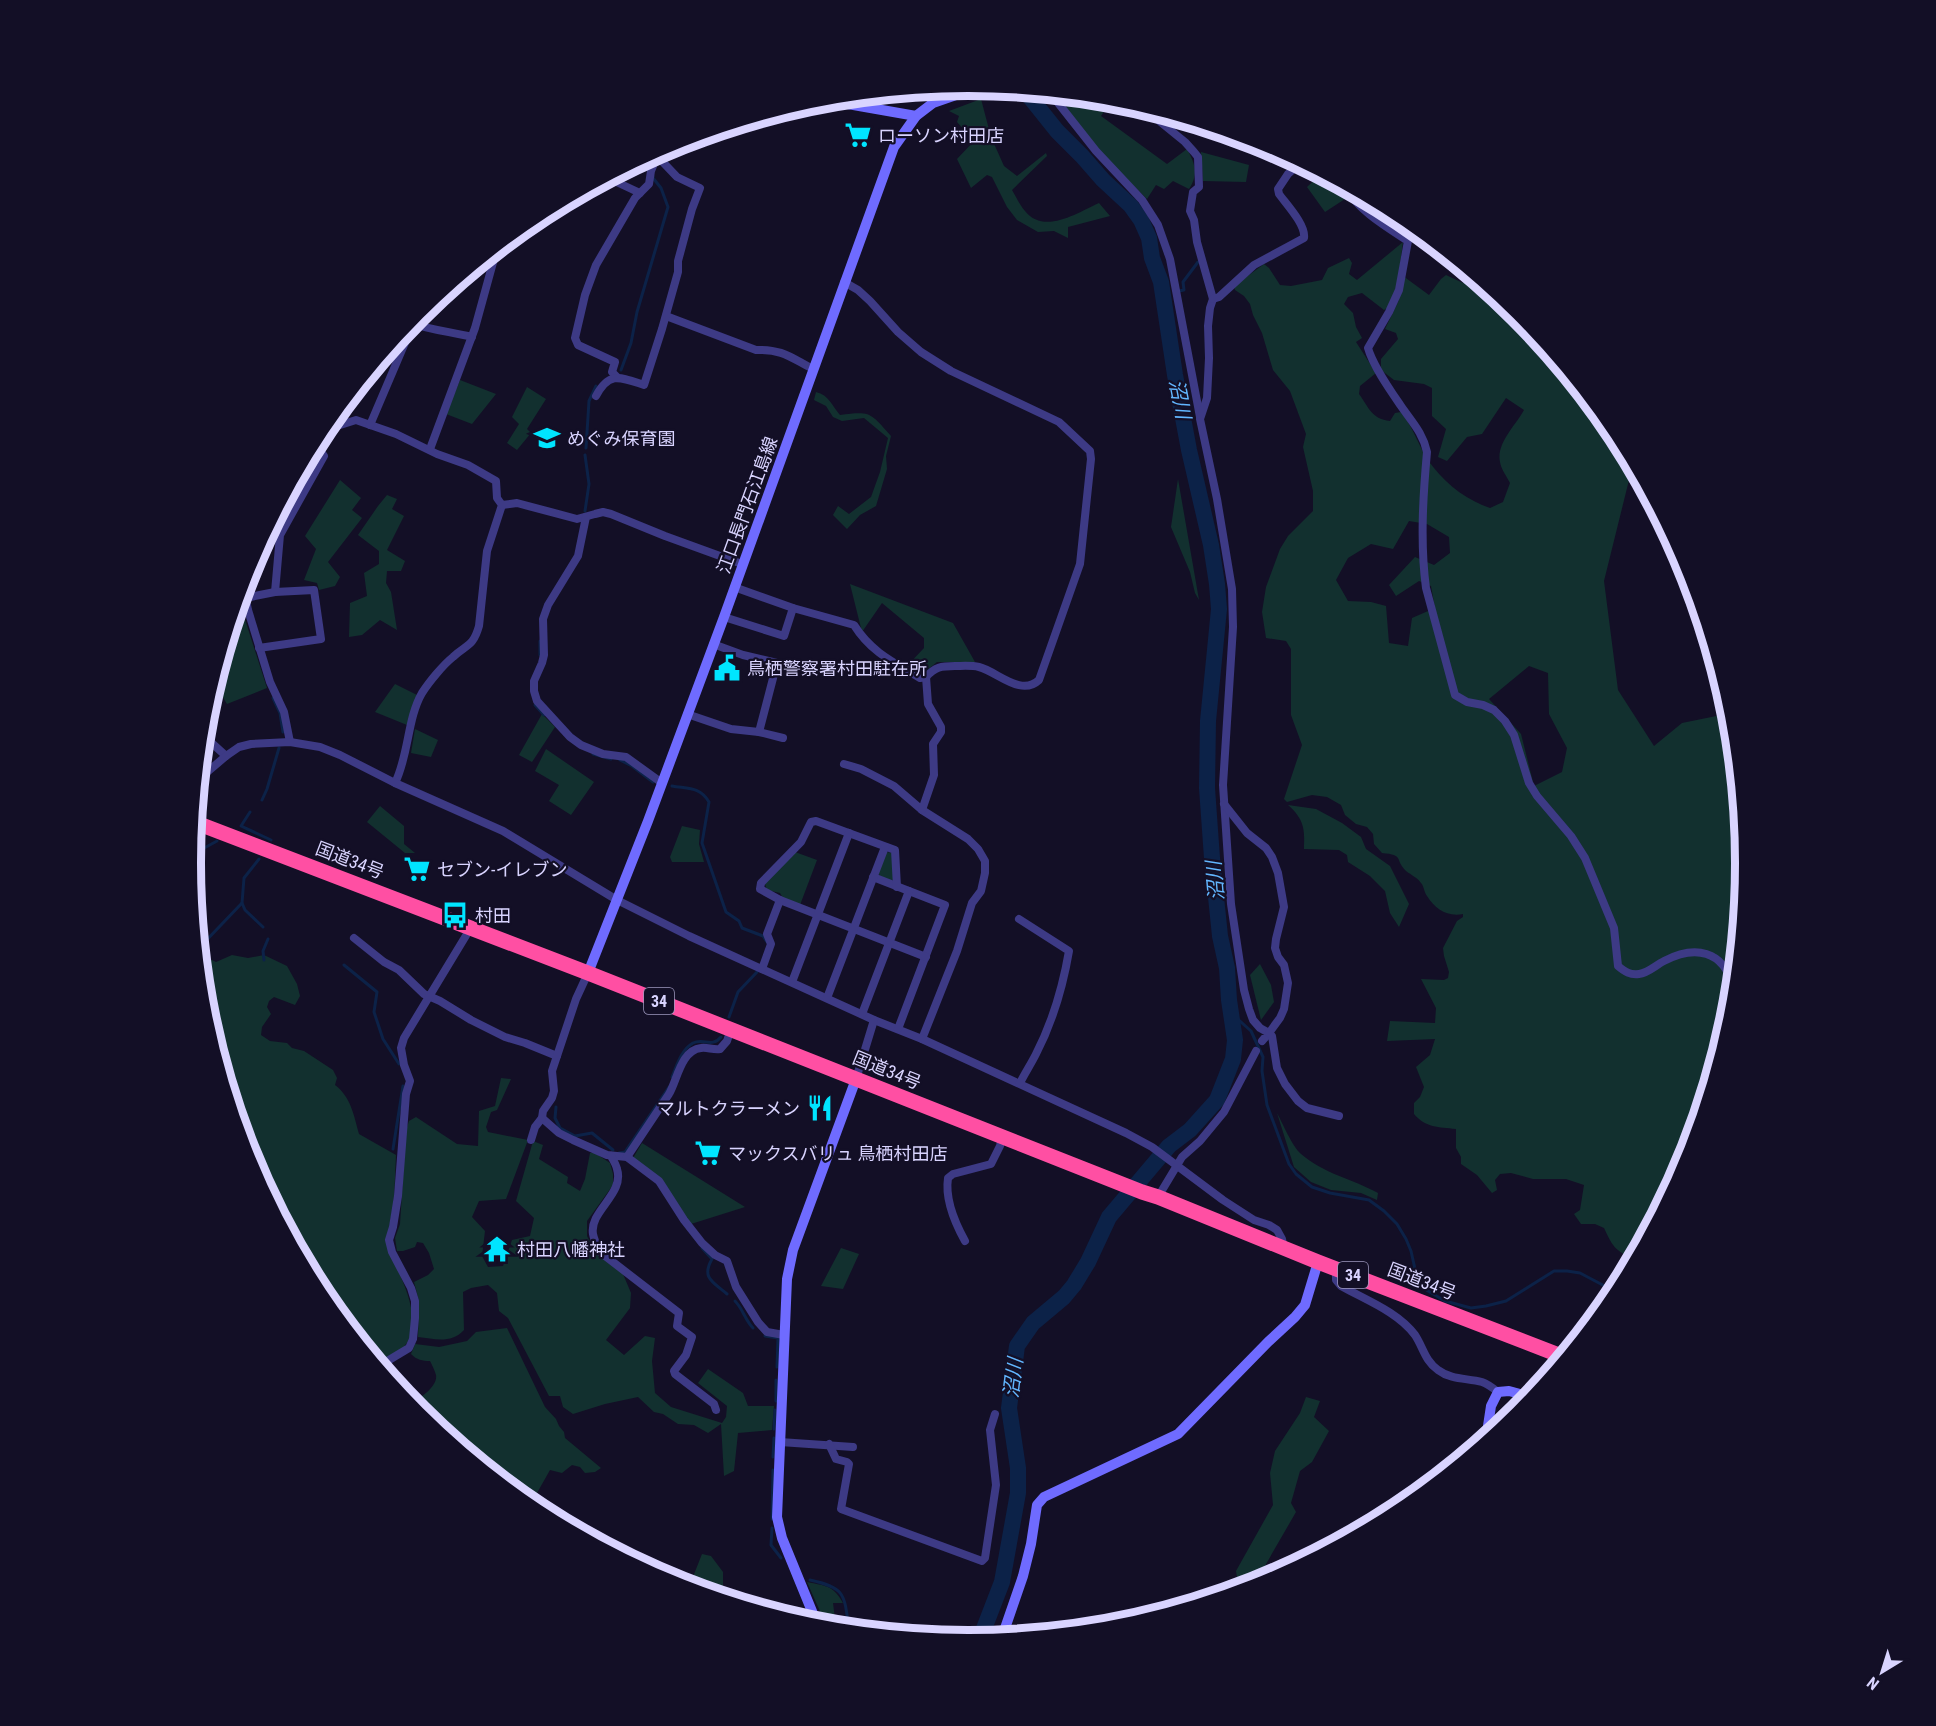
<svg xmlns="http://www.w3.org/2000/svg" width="1936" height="1726" viewBox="0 0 1936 1726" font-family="'Roboto Condensed','Noto Sans JP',sans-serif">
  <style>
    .green { fill: #12302f; fill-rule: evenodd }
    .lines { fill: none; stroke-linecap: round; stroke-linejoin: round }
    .stream { stroke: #0c2248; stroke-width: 3 }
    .river { stroke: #0c2248; stroke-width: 16 }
    .street { stroke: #3d3a85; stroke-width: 8 }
    .secondary { stroke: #6f6bff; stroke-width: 10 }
    .highway { stroke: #ff4fa3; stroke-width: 15 }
    .labels { text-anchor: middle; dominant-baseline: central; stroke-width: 4.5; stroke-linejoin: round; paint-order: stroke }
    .shield { fill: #130f26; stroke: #9e99be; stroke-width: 1.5 }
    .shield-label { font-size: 16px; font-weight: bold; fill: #d9d4ff }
    .poi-label { font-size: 18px; fill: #d9d4ff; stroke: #130f26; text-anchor: start }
    .street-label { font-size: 18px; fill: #d9d4ff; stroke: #130f26 }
    .water-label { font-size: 20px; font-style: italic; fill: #62b6ff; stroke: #130f26 }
    .rim { fill: none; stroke: #d9d4ff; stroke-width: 8 }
  </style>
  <rect width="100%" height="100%" fill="#130f26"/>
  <!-- green -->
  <g class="green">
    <path d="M1056 94 1097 98 1109 104 1101 116 1167 164 1187 149C1195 163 1199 175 1189 189L1173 181 1164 189 1156 185 1147 199 1099 151Z"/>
    <path d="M981 99 991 137 1004 166 1017 176 1046 153 1047 156 1012 190C1016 197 1020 205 1025 211 1044 235 1077 213 1099 203L1110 216 1068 227V238L1054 231 1038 232 1017 220 1007 207 992 177 987 175 971 188 957 159 974 141 957 122 959 116 949 111Z"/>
    <polygon points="1201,152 1249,165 1246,182 1203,181"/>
    <polygon points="1321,174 1340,184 1348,197 1325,212 1307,187"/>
    <polygon points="1382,207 1400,217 1419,232 1413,239 1376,212"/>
    <path d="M1403 242 1399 273 1429 295 1441 279 1446 275 1463 283 1473 277 1518 313 1615 431 1622 444 1631 472 1604 581 1618 690 1654 746 1682 723 1731 713 1745 863 1730 1015 1686 1161 1634 1258C1615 1252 1612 1245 1604 1228L1595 1224H1581L1574 1214 1580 1210 1584 1185 1566 1179H1533L1511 1173 1500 1174 1495 1180 1497 1190 1492 1193 1477 1175 1461 1164V1157L1456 1148V1129C1438 1127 1426 1128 1414 1114V1103L1420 1097 1424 1087 1416 1067 1430 1055 1435 1039 1387 1041 1390 1021 1435 1023 1436 1008 1421 979 1444 980 1448 978 1449 972 1444 956 1443 948 1457 921 1463 917V914C1447 917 1435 909 1427 896 1424 892 1424 886 1421 883 1418 878 1411 875 1406 871 1394 859 1405 855 1382 853L1374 844 1373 834 1367 827 1356 824 1345 815 1341 805 1327 797 1312 795 1287 802 1284 799 1302 745 1291 715V649L1286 641 1266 638 1262 612 1266 587 1280 549 1288 536 1313 511V491L1303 447 1306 434 1290 391 1273 370 1262 333 1253 315 1250 304 1244 296 1235 290 1234 286 1264 264 1269 268 1280 285 1291 286 1322 280 1328 268 1349 258 1352 263 1349 274 1357 280ZM1362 293 1384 310 1399 300 1385 329 1396 333 1398 339 1381 359V370L1394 380 1424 384 1432 388V416L1446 429 1438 457 1447 461 1467 437 1482 434 1506 398 1524 410C1516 425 1496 443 1500 462 1501 469 1507 477 1510 483L1503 502 1490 508C1469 501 1448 486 1434 468 1420 452 1415 429 1401 412L1395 413 1390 421C1372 419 1369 408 1359 394L1360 386 1376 373 1356 342 1362 338 1356 327 1353 313 1344 304 1348 297ZM1409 521 1427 524 1449 537 1450 553 1434 565 1415 557 1389 585 1396 596 1419 581 1431 586 1435 608 1412 618 1408 646 1389 643 1386 606 1371 602 1348 601 1336 580 1348 558 1371 544 1393 549ZM1529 666 1548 673 1549 714 1567 748 1562 772 1534 786 1521 734 1489 699Z"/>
    <polygon points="460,380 496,394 472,424 446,414"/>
    <polygon points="527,387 546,399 527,429 531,433 517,450 507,443 519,424 512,417"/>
    <path d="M816 392C829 395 832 406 840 415 872 411 870 413 891 436L886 456 887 469 876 506 860 515 847 529 833 515 838 506 849 514 871 497 880 472 888 438 864 418 842 421 833 417 826 406 814 400Z"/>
    <polygon points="1178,479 1199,600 1195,593 1190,572 1171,527"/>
    <polygon points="340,480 361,498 352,510 362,518 328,562 340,577 335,586 319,590 317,583 304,580 316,549 305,536"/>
    <polygon points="387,495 397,499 392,509 404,516 387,550 405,561 401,571 387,571 386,583 391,592 397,630 380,620 362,635 349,637 350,603 367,596 364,573 379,564 379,551 358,535 378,506"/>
    <polygon points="850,584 953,623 975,662 937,662 922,674 907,666 924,648 924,638 882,603 862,632"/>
    <polygon points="240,598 242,610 267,688 227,704 214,683"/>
    <polygon points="395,684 417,695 407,725 375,712"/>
    <polygon points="542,714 555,727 532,762 519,755"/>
    <polygon points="415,729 438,740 431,757 411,753"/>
    <polygon points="546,749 594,782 571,815 549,801 559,785 535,771"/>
    <path d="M1288 805 1316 809 1342 823 1361 837 1366 849 1390 866 1409 904 1399 927 1390 913 1385 891 1370 876 1348 862 1347 855 1339 850 1304 849C1305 829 1304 819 1288 805Z"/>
    <polygon points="380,806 404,826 404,844 415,853 405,853 367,822"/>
    <polygon points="682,826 700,830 699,844 704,862 672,862 670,857"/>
    <polygon points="795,852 817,860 800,905 783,898 780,893 767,890 765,884"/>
    <polygon points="886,852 892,853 894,879 891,881 880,876 878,873"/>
    <path d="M232 955 248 958 264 955 287 966 297 984 300 996 295 1005 274 997 269 1001 267 1007 271 1014 262 1027 261 1035 270 1041 287 1043 292 1048 304 1051 333 1070 337 1078 335 1085C351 1097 354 1116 359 1134L396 1155C395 1172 395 1190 393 1207 390 1221 388 1233 389 1248 389 1256 395 1263 398 1270 408 1293 425 1333 398 1352 392 1356 384 1359 377 1363L321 1295 250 1160 205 1014 200 958 206 957 216 962Z"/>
    <polygon points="1260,964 1271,985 1274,1002 1261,1020 1250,975"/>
    <path d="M501 1078 511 1079 497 1110 491 1112 486 1127 488 1132 528 1140 506 1199 479 1201 472 1217 485 1231 482 1256 488 1267 503 1266 512 1240 530 1236 534 1218 516 1201 533 1141 543 1145 539 1159 568 1177 567 1183 580 1191 585 1179 590 1153H595L610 1163 613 1174V1185L587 1221V1236L596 1254 623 1274 631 1293 630 1308 606 1340 624 1355 645 1336 655 1338 652 1361 655 1393 671 1407 722 1423 726 1417 727 1406 698 1383 708 1369 743 1393 748 1406H774L772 1430 738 1433 734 1471 724 1476 721 1424 708 1433 694 1425 678 1424 663 1414 654 1412 638 1397 605 1404 573 1414 563 1407 560 1396H549L508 1318 499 1311 497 1293 488 1285 471 1288 463 1292 464 1330C451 1344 435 1339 418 1337L419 1301 414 1282 428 1275 434 1269 429 1253 423 1243 417 1242 415 1247 403 1251H397L395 1238 400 1224 406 1130 409 1121 416 1117 457 1144 478 1146 479 1111 495 1106Z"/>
    <path d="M1277 1113C1283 1124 1292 1146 1301 1154 1324 1174 1353 1179 1378 1193L1377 1200 1361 1193 1331 1190 1311 1182 1294 1167Z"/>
    <polygon points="642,1143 745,1207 691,1224 659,1178 633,1158"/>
    <polygon points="841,1248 859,1254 843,1289 821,1286"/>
    <path d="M507 1328 545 1407 556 1419 559 1426 564 1432 565 1438 601 1468 595 1472 585 1473 580 1467 572 1465 562 1473 550 1470 537 1493 529 1499 574 1530 536 1509 418 1413 410 1403C419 1399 438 1387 436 1375 435 1371 432 1365 430 1361 422 1361 417 1360 411 1354L415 1344 439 1347 467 1341 476 1332Z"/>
    <polygon points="1306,1397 1320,1401 1314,1417 1329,1431 1312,1462 1300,1471 1291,1503 1296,1512 1262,1571 1265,1582 1239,1590 1236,1571 1273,1505 1270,1473 1275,1451 1300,1413"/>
    <polygon points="702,1554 711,1556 723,1572 723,1597 689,1587"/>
    <path d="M807 1582C826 1586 833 1585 843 1603H833L836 1627H827Z"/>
  </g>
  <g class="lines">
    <!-- stream -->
    <g class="stream">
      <polyline points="1179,291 1184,290 1183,282 1198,262"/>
      <polyline points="621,370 631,343 637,312 668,207 661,188 653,178 653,176"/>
      <polyline points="586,448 589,401 596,386"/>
      <polyline points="585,511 589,484 585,455"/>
      <polyline points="540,641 540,655"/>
      <polyline points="273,698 280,713 283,732"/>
      <polyline points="535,705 544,715"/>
      <polyline points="593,754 611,759"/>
      <polyline points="620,760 632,766 653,782"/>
      <path d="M672 786C689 789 700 787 709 802L702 843 726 912 739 921 742 928 763 936 767 942"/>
      <polyline points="262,800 267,789 279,748"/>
      <polyline points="250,812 241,826 271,840"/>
      <polyline points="191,858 197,852 217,841"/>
      <polyline points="259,859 244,878 242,903 245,910 263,927"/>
      <polyline points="199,948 242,903"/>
      <polyline points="264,960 263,951 268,939"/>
      <polyline points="344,965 377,992 374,1012 383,1039 399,1064"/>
      <polyline points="1232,1014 1251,1031 1263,1057 1262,1071 1267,1105 1289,1164 1296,1174 1312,1187 1330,1193 1369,1200 1384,1211 1397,1224 1406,1239 1411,1251 1417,1278 1423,1288 1445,1301 1471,1308 1486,1306 1506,1301 1554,1271 1567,1271 1580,1273 1616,1292"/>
      <polyline points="729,1017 738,992 757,972"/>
      <path d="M672 1077C677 1065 681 1050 693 1043 704 1038 712 1048 721 1037"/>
      <polyline points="556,1107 555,1118 560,1128 575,1136 592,1133 613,1150"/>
      <polyline points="393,1149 403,1086"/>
      <polyline points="619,1153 625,1152 669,1087"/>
      <path d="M702 1248 712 1259C701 1278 713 1282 727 1294"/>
      <path d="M735 1301C743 1309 745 1320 753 1328"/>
      <polyline points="765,1336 778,1338 777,1367"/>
      <polyline points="776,1401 776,1380"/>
      <polyline points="774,1429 775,1410"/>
      <polyline points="773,1457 774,1438"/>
      <polyline points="772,1519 773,1470"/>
      <polyline points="772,1528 771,1545 781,1558"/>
      <path d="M810 1580C846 1588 844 1594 849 1629"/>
    </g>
    <!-- river -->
    <polyline class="river" points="980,1639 1002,1582 1018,1493 1018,1468 1009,1408 1017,1346 1033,1323 1064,1297 1074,1285 1088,1262 1109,1217 1169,1146 1190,1130 1217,1100 1233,1059 1235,1040 1229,1000 1227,968 1220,936 1212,858 1207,788 1208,721 1219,609 1217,584 1211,545 1189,450 1175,375 1161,282 1152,258 1149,238 1141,220 1131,206 1103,180 1082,156 1057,131 1025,91"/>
    <!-- street -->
    <g class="street">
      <polyline points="930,89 933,103"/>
      <polyline points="1051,94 1096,151 1142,200 1158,225 1170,259 1200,417"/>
      <polyline points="1109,99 1118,103 1130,103"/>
      <polyline points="1142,107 1185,142 1194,152 1198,157 1199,187 1193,192 1190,211 1194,220 1197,242 1213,299 1210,308 1208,326 1209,358 1207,398 1200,419 1217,499 1232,589 1233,627 1223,785 1231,904 1244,990 1249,1009 1253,1020 1260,1028 1269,1033 1262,1041"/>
      <polyline points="608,178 640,193"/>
      <path d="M1345 187C1359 211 1385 226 1408 241L1399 290 1389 312 1368 348C1373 366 1390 390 1401 406 1412 422 1423 433 1427 452 1423 496 1420 543 1426 588L1455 695 1467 702 1483 705 1494 710 1505 721 1514 735 1529 783 1537 796 1571 836 1585 858 1614 928 1618 966C1625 972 1630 975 1639 974 1648 973 1656 965 1664 961 1695 945 1723 950 1733 986"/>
      <path d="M1213 299 1219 297 1254 265 1304 238C1306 225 1287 205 1279 194L1278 189 1288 174 1300 163"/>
      <path d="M666 316 756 350C783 349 791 358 813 369"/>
      <path d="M411 323C430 330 452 332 472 337"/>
      <polyline points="617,377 612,372 615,362 578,345 575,338 585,295 596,265 635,198 649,184 651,171 659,151"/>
      <path d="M596 396C609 371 620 377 644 385L662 329 678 272V261L692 209 700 188 677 177 657 156"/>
      <path d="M328 423 337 426 356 420 396 434 437 454 468 465 496 481 497 498 502 505 487 551 479 626C473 647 467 644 453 657 443 665 429 682 422 693 407 719 409 755 395 783"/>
      <polyline points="370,425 413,324"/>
      <polyline points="430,449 475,328 497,248"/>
      <polyline points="502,505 517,503 577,519 595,514 603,512 611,514 665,536 742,564"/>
      <polyline points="586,517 578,556 548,605 543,619 544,655 542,663 534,681 534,691 537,701 570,737 581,745 603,754 626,757 662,783"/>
      <path d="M249 566C245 582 244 594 248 610L270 682 284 712 290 742"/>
      <path d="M734 587 793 608 854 625C871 652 893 662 920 678L926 677C935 667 941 666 955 666 962 666 971 665 979 667 998 672 1021 697 1039 680L1080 564 1091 459 1090 451 1059 422 951 371 921 352 898 332 870 301 858 290 844 282"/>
      <polyline points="275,592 280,535 324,456 322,453 312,449"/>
      <polyline points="245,598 275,592 314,590 321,639 259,648"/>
      <polyline points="724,617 784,636 793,608"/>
      <polyline points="713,644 743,655 777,663 759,732"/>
      <polyline points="687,714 731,729 759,732 783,738"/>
      <polyline points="203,735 226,756"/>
      <polyline points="844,764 861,769 894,786 922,810 968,839 978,849 985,861 985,873 981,891 972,903 957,951 922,1039"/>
      <polyline points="199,779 226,756 239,747 251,744 290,742 320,747 340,755 395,783 503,831 617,900 689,936 874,1020 922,1039 1126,1133 1152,1147 1223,1200 1254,1220 1269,1225 1277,1230 1282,1239 1284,1248"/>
      <polyline points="1224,804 1247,833 1266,848 1272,857 1278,873 1284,907 1276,939 1275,948 1278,957 1284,965 1288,983 1284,1009 1280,1018 1269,1033 1272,1036 1277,1068 1285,1084 1298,1101 1307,1108 1339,1116"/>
      <polyline points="922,810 934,775 933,744 941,732 941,727 928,704 926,677"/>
      <polyline points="873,877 945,905 898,1029"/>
      <polyline points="780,900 760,889 761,883 801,842 811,822 816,821 895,850 897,887"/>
      <path d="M1019 919 1069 951C1063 986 1052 1023 1036 1054 1031 1064 1025 1073 1020 1083"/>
      <polyline points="354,938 384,962 399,970 424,994 440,1001 471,1020 505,1037 525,1043 557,1056"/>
      <polyline points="762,969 771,944 767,934 780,900 926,957"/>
      <polyline points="792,982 849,833"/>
      <polyline points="827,998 885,847"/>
      <polyline points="862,1014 909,891"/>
      <polyline points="856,1079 874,1020"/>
      <polyline points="542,1118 559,1133 573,1140 607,1155 627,1157 659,1181 684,1220 702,1243 715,1255 727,1261 736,1287 758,1322 767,1332 784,1335"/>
      <polyline points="531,1140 535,1127 542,1118 543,1111 552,1098 554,1091 552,1071 576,999 588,973"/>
      <path d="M611 1156C613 1160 616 1164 617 1169 625 1194 589 1211 593 1234 594 1240 597 1246 600 1252L679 1313 677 1326 692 1337 686 1355 674 1371 675 1374 714 1404 716 1410"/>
      <path d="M627 1157 669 1094C677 1081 681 1050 701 1048 707 1047 713 1050 720 1049L727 1041 731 1029"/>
      <polyline points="1158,1197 1182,1157 1200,1141 1224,1112 1256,1051"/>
      <path d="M965 1241C955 1223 945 1198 948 1178L953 1174 991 1164 1000 1146 1002 1137"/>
      <path d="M1336 1269V1280L1341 1286C1366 1300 1398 1312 1415 1335 1423 1347 1425 1361 1438 1370 1451 1380 1467 1378 1482 1382 1488 1384 1493 1388 1498 1392"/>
      <polyline points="379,1366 409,1348 413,1339 415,1318 415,1301 411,1288 392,1252 389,1240 393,1227 398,1196 406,1094 410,1081 404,1065 401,1048 404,1038 470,929"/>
      <polyline points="780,1442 853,1447"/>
      <polyline points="829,1444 836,1459 847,1462 849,1464 841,1509 982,1561 985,1558 996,1485 990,1430 995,1414"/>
    </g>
    <!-- secondary -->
    <g class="secondary">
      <polyline points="825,100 916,116"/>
      <polyline points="588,973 648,821 724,617 894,147 916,116 933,103 979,87"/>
      <polyline points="1486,1439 1491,1406 1498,1392 1509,1391 1531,1397"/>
      <polyline points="818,1626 782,1538 777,1517 787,1279 793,1250 856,1079"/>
      <polyline points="1002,1637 1023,1576 1031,1544 1037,1505 1044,1497 1178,1434 1268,1342 1295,1317 1305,1305 1318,1262"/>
    </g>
    <!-- highway -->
    <polyline class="highway" points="194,822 588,973 1142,1192 1158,1197 1318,1262 1564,1357"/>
  </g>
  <!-- icons -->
  <defs>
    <g id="supermarket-bare" transform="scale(2.07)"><path d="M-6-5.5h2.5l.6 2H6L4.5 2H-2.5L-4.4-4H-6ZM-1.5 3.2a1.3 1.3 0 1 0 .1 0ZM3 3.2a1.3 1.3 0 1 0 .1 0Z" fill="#00e5ff" stroke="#130f26" stroke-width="2.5" paint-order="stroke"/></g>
    <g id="school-bare" transform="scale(2.07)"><path d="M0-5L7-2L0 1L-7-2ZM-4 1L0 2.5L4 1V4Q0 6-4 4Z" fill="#00e5ff" stroke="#130f26" stroke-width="2.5" paint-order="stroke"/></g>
    <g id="civic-bare" transform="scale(2.07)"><path d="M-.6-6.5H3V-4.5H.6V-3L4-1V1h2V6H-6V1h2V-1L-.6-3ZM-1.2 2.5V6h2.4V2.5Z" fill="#00e5ff" stroke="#130f26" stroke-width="2.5" paint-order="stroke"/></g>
    <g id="bus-bare" transform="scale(2.07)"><path d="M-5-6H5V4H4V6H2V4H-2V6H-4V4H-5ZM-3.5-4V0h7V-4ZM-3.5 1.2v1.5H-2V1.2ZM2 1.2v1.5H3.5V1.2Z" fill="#00e5ff" stroke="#130f26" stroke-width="2.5" paint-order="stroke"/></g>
    <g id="restaurant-bare" transform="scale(2.07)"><path d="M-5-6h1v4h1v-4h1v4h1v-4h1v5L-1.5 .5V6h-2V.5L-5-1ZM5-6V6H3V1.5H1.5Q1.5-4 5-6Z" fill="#00e5ff" stroke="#130f26" stroke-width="2.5" paint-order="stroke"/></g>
    <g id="temple-bare" transform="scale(2.07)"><path d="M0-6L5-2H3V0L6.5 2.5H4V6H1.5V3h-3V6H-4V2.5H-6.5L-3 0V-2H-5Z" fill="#00e5ff" stroke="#130f26" stroke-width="2.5" paint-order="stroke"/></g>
  </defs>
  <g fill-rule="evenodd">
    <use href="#supermarket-bare" x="858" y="135"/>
    <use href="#school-bare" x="547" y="438"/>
    <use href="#civic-bare" x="727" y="668"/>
    <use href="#supermarket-bare" x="417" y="869"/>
    <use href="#bus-bare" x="455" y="915"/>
    <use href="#restaurant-bare" x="820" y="1108"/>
    <use href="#supermarket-bare" x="708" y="1153"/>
    <use href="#temple-bare" x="497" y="1249"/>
  </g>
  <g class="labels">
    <!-- shield labels -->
    <g class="shield">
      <rect x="644" y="988" width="30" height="26" rx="4.5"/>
      <rect x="1338" y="1262" width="30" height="26" rx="4.5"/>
    </g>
    <g class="shield-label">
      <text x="659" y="1001">34</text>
      <text x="1353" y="1275">34</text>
    </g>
    <!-- poi labels -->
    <g class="poi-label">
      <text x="878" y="135">ローソン村田店</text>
      <text x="567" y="438">めぐみ保育園</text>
      <text x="747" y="668">鳥栖警察署村田駐在所</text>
      <text x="437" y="869">セブン-イレブン</text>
      <text x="475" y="915">村田</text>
      <text x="800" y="1108" text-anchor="end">マルトクラーメン</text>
      <text x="728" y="1153">マックスバリュ 鳥栖村田店</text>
      <text x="517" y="1249">村田八幡神社</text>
    </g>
    <!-- street labels -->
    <g class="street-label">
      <text transform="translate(747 505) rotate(-70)">江口長門石江島線</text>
      <text transform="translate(350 860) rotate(21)">国道34号</text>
      <text transform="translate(887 1070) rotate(22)">国道34号</text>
      <text transform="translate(1422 1281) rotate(21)">国道34号</text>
    </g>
    <!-- water labels -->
    <g class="water-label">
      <text transform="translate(1180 399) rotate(79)">沼川</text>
      <text transform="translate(1215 881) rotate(-95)">沼川</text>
      <text transform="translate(1013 1378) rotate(-83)">沼川</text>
    </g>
  </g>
  <!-- crop -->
  <path d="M0 0H1936V1726H0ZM201 863a767 767 0 1 1 1534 0a767 767 0 1 1-1534 0Z" fill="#130f26" fill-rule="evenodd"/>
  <path class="rim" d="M201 863a767 767 0 1 1 1534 0a767 767 0 1 1-1534 0Z"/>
  <!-- north arrow -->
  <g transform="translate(1882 1672) rotate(218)" stroke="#130f26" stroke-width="4.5" paint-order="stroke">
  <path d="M0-4.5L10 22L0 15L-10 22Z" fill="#d9d4ff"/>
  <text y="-9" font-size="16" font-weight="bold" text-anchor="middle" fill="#d9d4ff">N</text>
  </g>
</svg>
